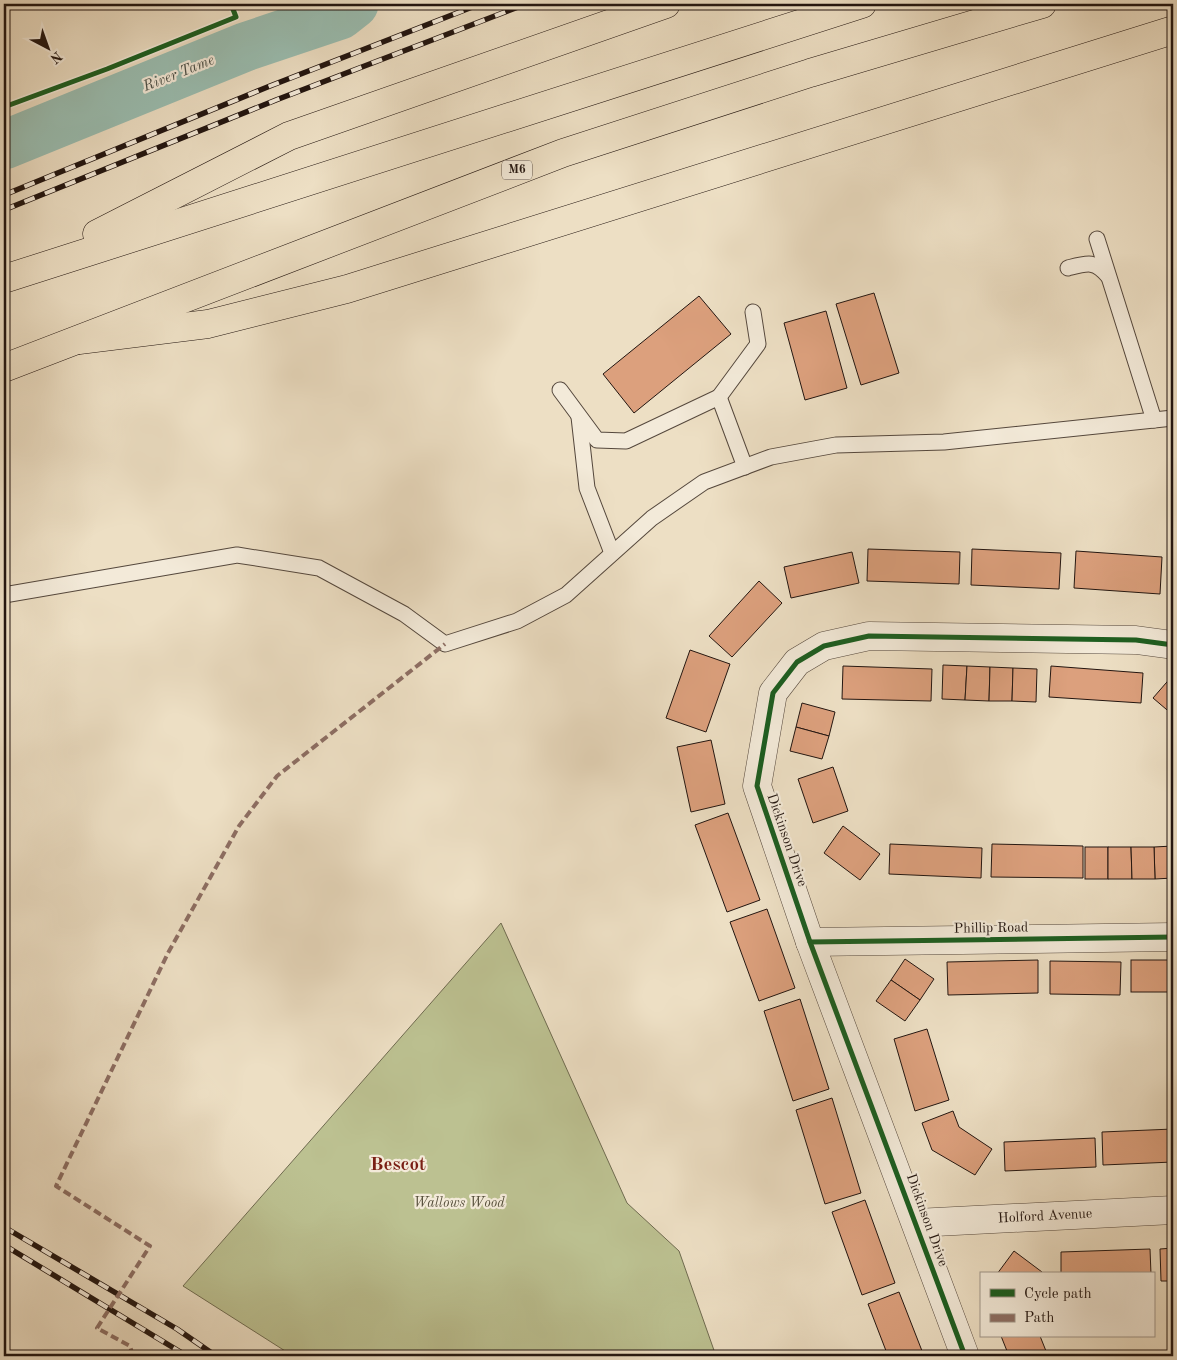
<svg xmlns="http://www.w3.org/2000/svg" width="1177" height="1360" viewBox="0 0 1177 1360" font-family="'Old Standard TT',serif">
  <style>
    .green { fill: #bcc191; stroke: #6f6b50 }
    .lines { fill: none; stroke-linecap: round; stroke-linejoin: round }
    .river { stroke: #9abdb0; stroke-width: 49 }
    .building { fill: #dca07d; stroke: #221510 }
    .lane-casing { stroke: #55483d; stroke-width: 17 }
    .street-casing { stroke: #55483d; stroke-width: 29 }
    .highway-casing { stroke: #221510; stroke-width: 29 }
    .lane { stroke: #f3ead9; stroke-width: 15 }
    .street { stroke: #f3ead9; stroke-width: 28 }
    .highway { stroke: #eddfc4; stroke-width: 28 }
    .rail-casing { stroke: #221510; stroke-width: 5.5 }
    .rail { stroke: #f3ead9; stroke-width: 4; stroke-dasharray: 11; stroke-linecap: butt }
    .quiet { stroke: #8d6e63; stroke-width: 4; stroke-dasharray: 8 4; stroke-linecap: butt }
    .cycleway-casing { stroke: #f3ead9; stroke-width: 8 }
    .cycleway { stroke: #1b5e20; stroke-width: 5 }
    .labels { text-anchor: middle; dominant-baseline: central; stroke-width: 4.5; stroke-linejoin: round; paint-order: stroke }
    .shield { fill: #f3ead9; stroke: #61554c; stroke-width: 1 }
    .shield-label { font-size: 12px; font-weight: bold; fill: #221510 }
    .street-label { font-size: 14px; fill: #221510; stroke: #f3ead9 }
    .park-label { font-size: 14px; font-style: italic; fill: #58513d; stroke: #f3ead9 }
    .water-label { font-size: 15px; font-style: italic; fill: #4c5048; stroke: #f3ead9 }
    .district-label { font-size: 19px; font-weight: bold; fill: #7a1f14; stroke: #f3ead9 }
  </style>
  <rect width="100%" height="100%" fill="#eddfc4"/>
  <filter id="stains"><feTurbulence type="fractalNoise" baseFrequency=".004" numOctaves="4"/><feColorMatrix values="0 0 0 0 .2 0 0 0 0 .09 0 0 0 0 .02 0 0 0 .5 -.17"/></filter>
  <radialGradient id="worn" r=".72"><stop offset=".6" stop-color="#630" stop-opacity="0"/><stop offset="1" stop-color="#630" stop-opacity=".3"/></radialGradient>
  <!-- green -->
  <polygon class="green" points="501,923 627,1203 679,1251 716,1356 293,1356 183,1286"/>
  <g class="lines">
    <!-- river -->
    <polyline class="river" points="4,145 245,47 340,15 354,4"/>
  </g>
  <!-- building -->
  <g class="building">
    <polygon points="874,293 899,373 861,385 836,304"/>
    <polygon points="699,296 731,334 634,413 603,374"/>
    <polygon points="826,311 847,388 805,400 784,323"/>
    <polygon points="868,549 960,552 959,584 867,581"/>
    <polygon points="972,549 1061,553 1059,589 971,585"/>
    <polygon points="1076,551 1162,557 1160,594 1074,588"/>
    <polygon points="852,552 859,583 791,598 784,567"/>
    <polygon points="759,581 782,603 732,657 709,636"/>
    <polygon points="690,650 730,664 706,732 666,718"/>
    <polygon points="943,665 967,666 965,700 942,699"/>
    <polygon points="843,666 932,669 931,701 842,699"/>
    <polygon points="967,666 990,667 989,701 965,700"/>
    <polygon points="1051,666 1143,673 1141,703 1049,697"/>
    <polygon points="990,667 1013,668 1012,701 989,701"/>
    <polygon points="1013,668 1037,669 1036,702 1012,701"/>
    <polygon points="1173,675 1173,715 1153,698"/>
    <polygon points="802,703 835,712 829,736 796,727"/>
    <polygon points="796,727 829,736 822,759 790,751"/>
    <polygon points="711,740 725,804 691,812 677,747"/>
    <polygon points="833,767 848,811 813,823 798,779"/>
    <polygon points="728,813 760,900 727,912 695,825"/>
    <polygon points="843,826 880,854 860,880 824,853"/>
    <polygon points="890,844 982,848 981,878 889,874"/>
    <polygon points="992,844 1083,846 1083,878 991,877"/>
    <polygon points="1173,846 1173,878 1155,879 1154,847"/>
    <rect x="1085" y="847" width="23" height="32"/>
    <polygon points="1108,847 1131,847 1132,879 1108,879"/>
    <polygon points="1131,847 1154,847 1155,879 1132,879"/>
    <polygon points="767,909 795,988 759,1001 730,922"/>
    <polygon points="905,959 934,979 920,1000 891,980"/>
    <polygon points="1038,960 1038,993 948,995 947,962"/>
    <rect x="1131" y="960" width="42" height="32"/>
    <polygon points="1050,961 1121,962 1120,995 1050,994"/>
    <polygon points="891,980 920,1000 905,1021 876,1001"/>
    <polygon points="800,999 829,1089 793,1101 764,1011"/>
    <polygon points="927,1029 949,1100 915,1111 894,1039"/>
    <polygon points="832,1098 861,1193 825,1204 796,1110"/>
    <polygon points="953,1111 959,1127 992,1149 975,1175 932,1150 922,1123"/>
    <polygon points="1173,1129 1173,1162 1103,1165 1102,1132"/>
    <polygon points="1095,1138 1096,1167 1005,1171 1004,1142"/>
    <polygon points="865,1200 895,1283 862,1295 832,1212"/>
    <polygon points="1173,1248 1173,1281 1161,1281 1160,1249"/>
    <polygon points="1150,1249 1151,1274 1061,1274 1061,1252"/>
    <polygon points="1014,1251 1042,1272 1041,1274 997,1274"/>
    <polygon points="899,1292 924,1356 888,1356 868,1304"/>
    <polygon points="1001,1336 1040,1336 1048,1356 1009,1356"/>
  </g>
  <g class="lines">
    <!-- lane casing -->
    <g class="lane-casing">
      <g id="lane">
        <polyline points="1097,239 1154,420"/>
        <path d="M1068 268C1087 263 1095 260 1108 276"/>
        <polyline points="560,390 597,440 626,441 719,397 745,467"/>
        <polyline points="719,397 758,344 753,312"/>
        <polyline points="579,417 587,488 612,553"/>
        <polyline points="4,595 237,555 319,568 404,614 445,644 517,621 566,595 652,518 704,482 771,457 836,445 944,442 1173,418"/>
      </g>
    </g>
    <!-- street casing -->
    <g class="street-casing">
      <g id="street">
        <polyline points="810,942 1173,937"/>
        <polyline points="916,1223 1173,1210"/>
        <polyline points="965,1356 810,942 757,786 773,693 797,662 824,646 869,636 1136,640 1173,645"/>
      </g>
    </g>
    <!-- highway casing -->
    <g class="highway-casing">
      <g id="highway">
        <polyline points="97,234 289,136 666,4"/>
        <polyline points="4,279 862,4"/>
        <polyline points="79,340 208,324 347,289 1173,30"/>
        <polyline points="4,368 563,153 810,73 1042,4"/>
      </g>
    </g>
    <!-- lane -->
    <use href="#lane" class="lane"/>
    <!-- street -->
    <use href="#street" class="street"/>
    <!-- highway -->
    <use href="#highway" class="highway"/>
    <!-- rail casing -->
    <g class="rail-casing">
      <g id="rail">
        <polyline points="4,195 270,86 480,4"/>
        <polyline points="4,210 276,100 526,4"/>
        <polyline points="4,1227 177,1329 216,1356"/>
        <polyline points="4,1245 187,1356"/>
      </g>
    </g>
    <!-- rail -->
    <use href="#rail" class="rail"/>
    <!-- quiet -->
    <polyline class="quiet" points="133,1356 130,1346 97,1328 150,1246 56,1186 168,953 239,826 277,776 445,644"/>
    <!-- cycleway casing -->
    <g class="cycleway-casing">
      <g id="cycleway">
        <polyline points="4,107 107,69 236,17 231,4"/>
        <polyline points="810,942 1173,937"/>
        <polyline points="965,1356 810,942 757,786 773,693 797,662 824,646 869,636 1136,640 1173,645"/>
      </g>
    </g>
    <!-- cycleway -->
    <use href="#cycleway" class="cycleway"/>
  </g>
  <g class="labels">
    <!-- shield labels -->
    <rect class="shield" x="502" y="160.5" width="30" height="19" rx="4"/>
    <g class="shield-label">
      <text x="517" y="170">M6</text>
    </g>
    <!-- street labels -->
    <g class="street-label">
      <text transform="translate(787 840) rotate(71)">Dickinson Drive</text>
      <text transform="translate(991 928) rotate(-1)">Phillip Road</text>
      <text transform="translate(1045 1216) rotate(-3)">Holford Avenue</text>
      <text transform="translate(927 1220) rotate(70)">Dickinson Drive</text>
    </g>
    <!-- park labels -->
    <g class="park-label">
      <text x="459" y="1203">Wallows Wood</text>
    </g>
    <!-- water labels -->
    <g class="water-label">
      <text transform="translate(179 74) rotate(-22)">River Tame</text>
    </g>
    <!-- district labels -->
    <g class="district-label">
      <text x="398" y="1165">Bescot</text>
    </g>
  </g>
  <!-- margin -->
  <rect width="1177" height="1360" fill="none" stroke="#eddfc4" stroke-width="20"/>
  <rect x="5" y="5" width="1167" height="1350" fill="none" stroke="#221510" stroke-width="2.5"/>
  <rect x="10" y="10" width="1157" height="1340" fill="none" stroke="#221510"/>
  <!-- legend -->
  <rect x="980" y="1272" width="175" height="65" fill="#f3ead9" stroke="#9f9589"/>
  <rect x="990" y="1289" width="25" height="8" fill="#1b5e20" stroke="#9f9589"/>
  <text x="1024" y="1298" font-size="15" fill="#221510">Cycle path</text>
  <rect x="990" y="1314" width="25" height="8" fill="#8d6e63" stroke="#9f9589"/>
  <text x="1024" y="1322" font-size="15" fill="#221510">Path</text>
  <!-- north arrow -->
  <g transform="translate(48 48) rotate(139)" stroke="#f3ead9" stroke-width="4" paint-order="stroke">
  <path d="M0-4L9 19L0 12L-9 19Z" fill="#221510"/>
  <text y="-8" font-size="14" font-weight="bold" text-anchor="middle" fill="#221510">N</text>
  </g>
  <rect width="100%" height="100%" filter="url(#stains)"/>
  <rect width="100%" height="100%" fill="url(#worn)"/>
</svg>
